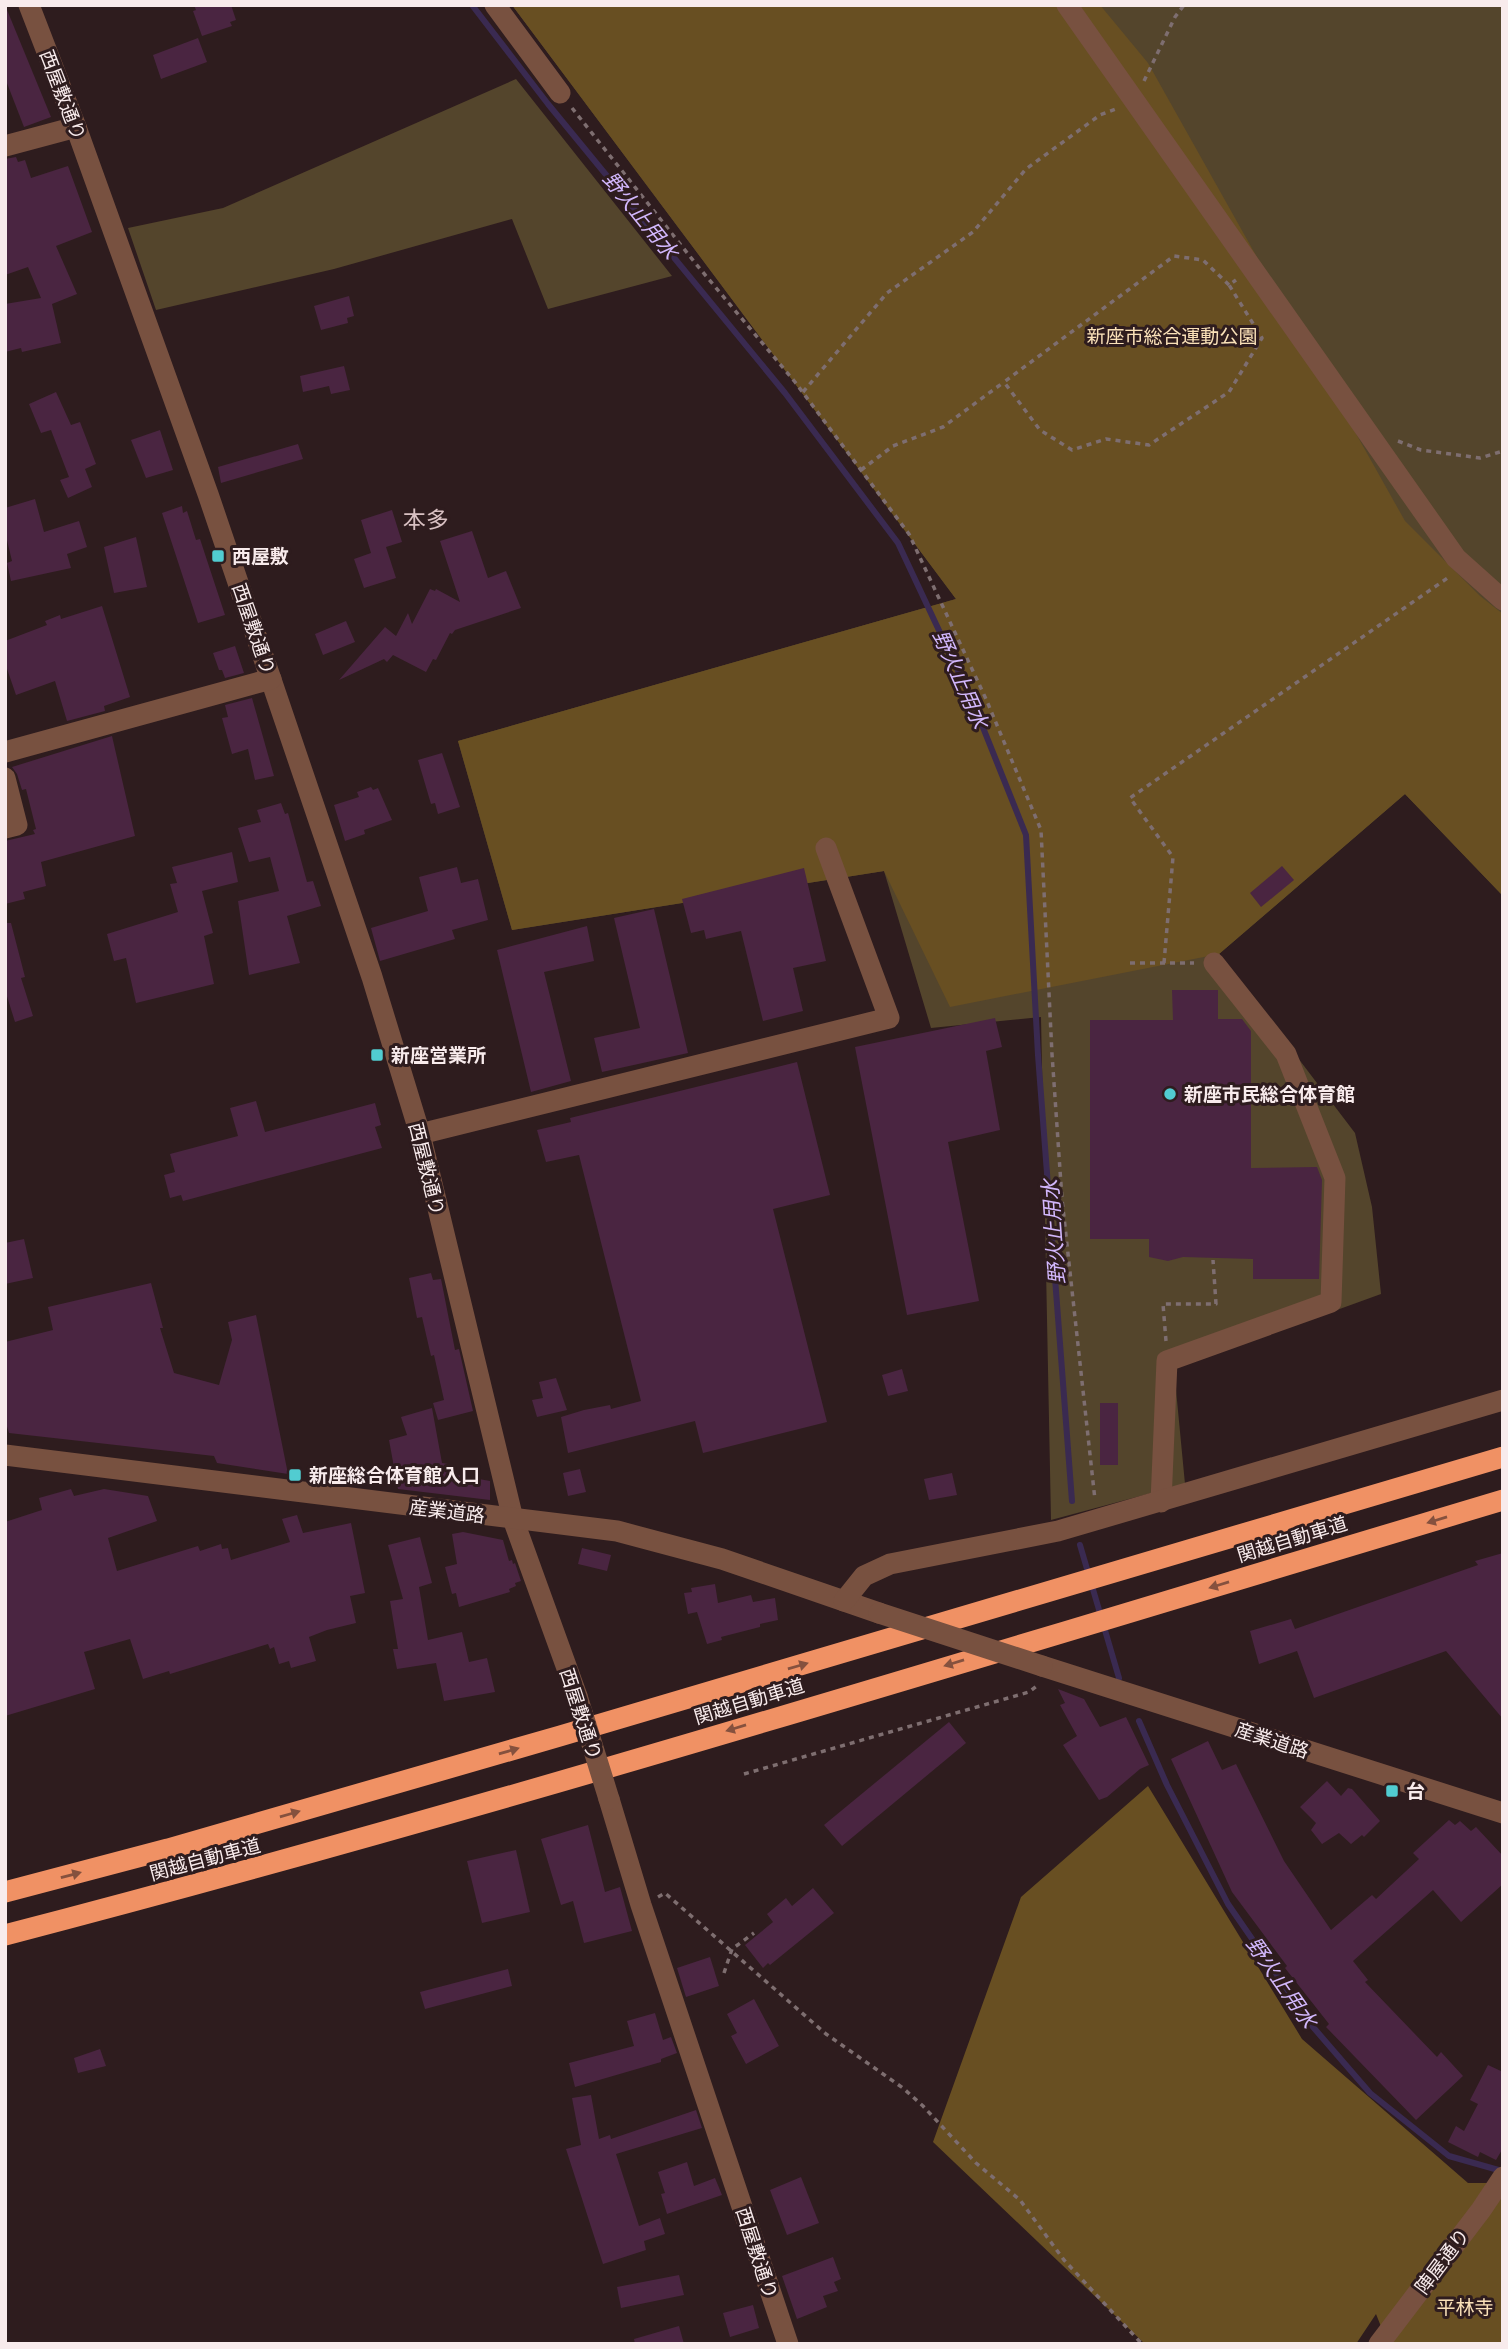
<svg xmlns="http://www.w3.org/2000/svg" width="1508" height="2349" viewBox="0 0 1508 2349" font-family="Mulish,'Noto Sans JP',sans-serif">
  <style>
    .green { fill: #54452c }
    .forest { fill: #684f22 }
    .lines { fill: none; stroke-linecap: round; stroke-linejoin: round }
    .stream { stroke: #3a2a51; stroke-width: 6 }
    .building { fill: #4a2541 }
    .path { stroke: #7e6e70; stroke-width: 3.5; stroke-dasharray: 5 5; stroke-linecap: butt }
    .minor { stroke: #785140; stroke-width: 21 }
    .highway { stroke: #f09164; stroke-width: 21 }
    .minor-bridge { stroke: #785140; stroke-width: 21 }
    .oneway { fill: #85513e }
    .poi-dot { fill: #51ccd1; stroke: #2e1c1e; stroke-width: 2.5 }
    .labels { text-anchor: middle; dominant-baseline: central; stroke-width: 6; stroke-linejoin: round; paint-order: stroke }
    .street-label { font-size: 19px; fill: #f8ebec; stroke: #2e1c1e }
    .park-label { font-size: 19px; fill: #fae1b8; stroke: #2e1c1e }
    .poi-label { font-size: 19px; font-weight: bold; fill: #f8ebec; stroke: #2e1c1e; text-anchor: start }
    .water-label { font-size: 21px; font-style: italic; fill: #d2b7fc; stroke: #2e1c1e }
    .quarter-label { font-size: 23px; fill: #d8c0c2; stroke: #2e1c1e }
  </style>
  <rect width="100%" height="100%" fill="#2e1c1e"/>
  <!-- green -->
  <g class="green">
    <polygon points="512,5 1503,5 1503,896 1405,794 1219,954 1355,1133 1372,1207 1381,1294 1174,1369 1185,1484 1051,1520 1041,1017 931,1028 884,871 512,930 458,741 956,599"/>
    <polygon points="516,79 672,276 548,309 512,219 334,269 156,310 128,228 223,208"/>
  </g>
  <!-- forest -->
  <g class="forest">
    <polygon points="512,5 1100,5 1148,63 1405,521 1480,596 1503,614 1503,896 1405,794 1219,954 950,1007 884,871 512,930 458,741 956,599"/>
    <polygon points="1148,1786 1302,2039 1468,2183 1503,2183 1503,2344 1388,2344 1376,2314 1356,2344 1145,2344 933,2142 1021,1897"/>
  </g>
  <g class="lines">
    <!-- stream -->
    <g class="stream">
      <polyline points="472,5 548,104 785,393 898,543 974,705 1026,835 1038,1055 1072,1501"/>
      <polyline points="1080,1545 1119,1678"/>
      <polyline points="1139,1721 1167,1785 1228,1904 1313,2027 1370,2093 1449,2156 1502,2171"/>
    </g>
  </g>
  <!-- building -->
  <g class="building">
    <polygon points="5,5 51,117 24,127 5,78"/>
    <polygon points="194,5 231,5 236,20 230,22 232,26 202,36 193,11 196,10"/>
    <polygon points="198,38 207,62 161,79 153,55"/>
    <polygon points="16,157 18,162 25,160 31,178 68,166 92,232 56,246 77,294 52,304 61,343 22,352 21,348 5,352 5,304 41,298 28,267 5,275 5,159"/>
    <polygon points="349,296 354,316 347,318 348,323 321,330 314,306"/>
    <polygon points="344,366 350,390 331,394 329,386 303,392 300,376"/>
    <polygon points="56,392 71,425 80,422 96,464 85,469 92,487 68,498 60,480 69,477 51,430 41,433 29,404"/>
    <polygon points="160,430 173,470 146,478 131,440"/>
    <polygon points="298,444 303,459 221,483 218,467"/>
    <polygon points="35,499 44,532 79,521 87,547 67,554 71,568 11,581 7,563 12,561 5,532 5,508"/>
    <polygon points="182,506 183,513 187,511 196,540 200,539 225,615 198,623 162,513"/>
    <polygon points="392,510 402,542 386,547 396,578 364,588 354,559 371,553 361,520"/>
    <polygon points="472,531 488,578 506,571 521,608 455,630 452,634 450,633 436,660 433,659 426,672 393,655 387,662 384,659 339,680 385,627 396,636 408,613 412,624 430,589 435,591 436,589 460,602 440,541"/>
    <polygon points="136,537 147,587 114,593 104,547"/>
    <polygon points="102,606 130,697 104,706 105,711 67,721 55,681 16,695 5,663 5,641 47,625 45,621 60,615 61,619"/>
    <polygon points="346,621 355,642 323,655 315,634"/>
    <polygon points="235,646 244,673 225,678 222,670 219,670 213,653"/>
    <polygon points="252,698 274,776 255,780 248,749 232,754 222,718 228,717 225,705"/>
    <polygon points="112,736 135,836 41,862 46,886 23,892 25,899 5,904 5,841 35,834 33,830 36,829 26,789 22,790 17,774 12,767"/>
    <polygon points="442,753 460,807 438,814 435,803 431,804 418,760"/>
    <polygon points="371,787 373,790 378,788 392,820 364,830 365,834 345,841 334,805 359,797 357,792"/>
    <polygon points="281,803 285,814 288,813 307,882 313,881 321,906 287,916 300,963 249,975 238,901 279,891 270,857 249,862 238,828 261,822 257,810"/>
    <polygon points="232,852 238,882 202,891 213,933 204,936 214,984 136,1003 126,958 114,961 107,934 178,912 170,884 177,883 172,867"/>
    <polygon points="1282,866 1294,880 1261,907 1250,893"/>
    <polygon points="457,867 461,883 478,879 488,920 452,930 455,939 380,961 371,928 428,911 419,877"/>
    <polygon points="804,868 826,961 793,968 803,1011 763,1021 741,931 706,939 704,930 691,933 682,899"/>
    <polygon points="654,909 688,1053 602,1072 594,1038 640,1028 614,918"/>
    <polygon points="5,923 11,923 25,977 21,978 33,1016 15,1022 5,990"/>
    <polygon points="587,926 594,961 544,972 571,1081 531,1092 497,950"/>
    <polygon points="1172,990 1218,990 1218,1019 1242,1019 1251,1031 1251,1168 1317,1167 1322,1180 1319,1279 1253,1279 1253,1259 1183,1257 1168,1261 1149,1257 1149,1239 1090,1239 1090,1020 1173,1020"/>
    <polygon points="995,1018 1002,1047 986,1051 1000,1130 948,1142 979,1301 907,1315 855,1047"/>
    <polygon points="797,1062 830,1195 773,1209 827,1422 703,1453 695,1421 568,1453 561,1417 584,1410 610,1405 611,1409 641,1401 579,1155 546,1162 537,1130 571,1122 570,1118"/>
    <polygon points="256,1101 265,1132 375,1103 381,1125 375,1127 382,1148 183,1201 181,1195 170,1198 164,1175 175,1172 170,1154 238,1136 230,1108"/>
    <polygon points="24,1239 33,1278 5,1284 5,1243"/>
    <polygon points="431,1273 433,1280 441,1279 455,1350 459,1349 473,1411 438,1420 433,1403 444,1400 434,1355 431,1356 422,1317 417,1318 409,1278"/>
    <polygon points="151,1283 163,1328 160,1328 174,1373 219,1385 232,1340 228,1322 256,1315 288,1474 217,1463 214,1456 9,1433 5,1420 5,1342 53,1330 48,1307"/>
    <polygon points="902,1369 908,1391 888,1396 882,1375"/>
    <polygon points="556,1378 567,1410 537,1417 532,1400 543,1398 539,1382"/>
    <rect x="1100" y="1403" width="18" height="62"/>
    <polygon points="432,1408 442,1463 448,1464 451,1474 490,1481 490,1500 398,1489 389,1440 407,1435 401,1417"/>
    <polygon points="580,1469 586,1492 568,1496 563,1473"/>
    <polygon points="952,1473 957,1495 929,1500 924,1479"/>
    <polygon points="71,1489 74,1496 104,1489 148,1496 157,1521 108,1538 117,1571 198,1546 200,1551 221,1544 222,1549 228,1548 231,1560 290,1542 282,1519 297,1515 303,1533 351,1523 365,1593 350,1596 356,1623 327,1630 309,1637 316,1661 291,1668 289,1661 279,1664 274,1647 270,1649 268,1644 170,1674 169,1671 143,1679 130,1639 84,1652 95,1689 5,1716 5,1522 42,1510 39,1498"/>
    <polygon points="463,1532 503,1540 509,1561 512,1560 513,1564 515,1563 521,1581 515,1583 516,1586 509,1589 510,1592 459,1607 456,1593 452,1594 445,1567 457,1564 452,1534"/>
    <polygon points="420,1537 432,1583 419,1587 428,1640 462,1632 469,1662 487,1658 495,1692 444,1701 436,1663 397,1669 393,1649 398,1649 390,1601 403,1599 388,1545"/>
    <polygon points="582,1548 611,1555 607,1571 578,1564"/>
    <polygon points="1503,1553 1503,1719 1446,1651 1314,1698 1297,1651 1259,1664 1250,1631 1291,1619 1295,1629 1478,1565 1475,1561"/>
    <polygon points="715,1584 718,1603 751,1595 753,1602 775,1598 778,1620 760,1624 760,1627 721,1637 722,1640 707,1644 697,1612 688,1614 684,1593 692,1592 691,1588"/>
    <polygon points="1058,1689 1084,1699 1100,1727 1126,1717 1149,1765 1140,1769 1107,1797 1099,1800 1063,1745 1077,1736 1060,1705 1065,1703"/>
    <polygon points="949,1722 966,1743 842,1846 824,1825"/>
    <polygon points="1208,1741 1222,1770 1236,1764 1284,1861 1331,1930 1372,1895 1376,1899 1419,1859 1413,1853 1449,1820 1455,1825 1460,1821 1471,1831 1476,1827 1503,1856 1503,1884 1461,1922 1433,1890 1353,1961 1368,1980 1365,1982 1437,2057 1441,2052 1463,2076 1416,2120 1326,2027 1329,2024 1285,1968 1287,1966 1232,1892 1171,1759"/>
    <polygon points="1327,1781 1341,1796 1348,1788 1352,1789 1380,1821 1364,1837 1362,1835 1351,1844 1339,1833 1322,1844 1311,1830 1316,1823 1300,1807"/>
    <polygon points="588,1825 605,1892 620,1887 632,1931 584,1943 573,1901 561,1905 541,1839"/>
    <polygon points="516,1850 530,1912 482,1923 467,1861"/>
    <polygon points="813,1888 834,1913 770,1965 768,1963 763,1968 745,1945 773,1922 767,1914 786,1898 792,1906"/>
    <polygon points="710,1957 719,1986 686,1997 677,1968"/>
    <polygon points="508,1969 512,1986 425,2009 420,1992"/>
    <polygon points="754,1999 779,2046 746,2064 731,2036 737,2033 727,2014"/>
    <polygon points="655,2013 663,2040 671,2037 677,2053 661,2059 661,2062 575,2087 569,2063 634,2046 627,2021"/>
    <polygon points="100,2049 106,2066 78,2073 74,2058"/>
    <polygon points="1488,2065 1503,2072 1503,2148 1496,2160 1480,2152 1478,2157 1448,2142 1456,2126 1464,2131 1478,2104 1470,2100"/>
    <polygon points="591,2095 599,2139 610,2135 611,2139 696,2110 702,2128 616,2154 639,2226 660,2218 665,2234 644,2241 646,2250 603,2264 566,2149 581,2145 572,2098"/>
    <polygon points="687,2162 694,2186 715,2178 722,2195 667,2214 661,2194 665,2193 658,2172"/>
    <polygon points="801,2177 819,2223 787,2235 770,2190"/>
    <polygon points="833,2257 841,2279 834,2282 838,2291 823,2296 827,2307 797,2319 782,2276"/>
    <polygon points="679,2275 684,2295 621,2308 617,2287"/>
    <polygon points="753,2305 759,2328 730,2337 723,2313"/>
    <polygon points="679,2326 684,2344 635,2344 634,2339"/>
  </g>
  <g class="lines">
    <!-- path -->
    <g class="path">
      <polyline points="1144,81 1175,17 1184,5"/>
      <polyline points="572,108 696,264 795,382 909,534 986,699 1041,830 1052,1054 1062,1199 1095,1500"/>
      <polyline points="1229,285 1203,260 1174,256 1004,382 1040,430 1072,450 1106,439 1149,445 1229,392 1262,338 1229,285 1236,280"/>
      <polyline points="803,392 887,293 973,232 1026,169 1100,115 1116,109"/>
      <polyline points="1398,441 1421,450 1480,458 1503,451"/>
      <polyline points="861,470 893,446 943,427 1004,382"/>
      <polyline points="1130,963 1194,963"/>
      <polyline points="1164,963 1173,857 1130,798 1449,577"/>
      <polyline points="1166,1341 1163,1304 1216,1304 1213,1260"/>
      <polyline points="744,1774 1029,1692 1038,1685"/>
      <polyline points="658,1897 665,1893 826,2034 903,2088 923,2106 976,2163 1020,2200 1064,2260 1142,2344"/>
      <polyline points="724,1973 732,1949 754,1933"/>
    </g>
    <!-- minor -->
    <g class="minor">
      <polyline points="29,5 76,127 208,494 372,977 420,1134 513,1519 577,1696"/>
      <polyline points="495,5 560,93"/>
      <polyline points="1067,5 1456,558 1503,600"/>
      <polyline points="5,146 76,127"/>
      <polyline points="5,752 271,679"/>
      <polyline points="5,778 17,825 5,828"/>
      <polyline points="420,1134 889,1018 826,848"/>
      <polyline points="5,1455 617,1531 722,1559 879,1613"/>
      <polyline points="1161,1502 1167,1361 1331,1302 1335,1178 1286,1054 1214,963"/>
      <polyline points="844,1601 864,1576 890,1564 1058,1531 1503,1400"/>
      <polyline points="1042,1666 1503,1813"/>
      <polyline points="609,1799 641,1905 788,2344"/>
      <polyline points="1379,2344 1481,2210 1503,2177"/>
    </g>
    <!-- highway -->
    <g class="highway">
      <polyline points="5,1892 168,1849 560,1736 1503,1457"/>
      <path d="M5 1935C508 1804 1005 1649 1503 1500"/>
    </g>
    <!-- minor-bridge -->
    <g class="minor-bridge">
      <polyline points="879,1613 1042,1666"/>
      <polyline points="577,1696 609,1799"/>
    </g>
  </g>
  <!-- one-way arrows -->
  <defs><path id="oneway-solid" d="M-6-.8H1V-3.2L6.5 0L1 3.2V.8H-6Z" transform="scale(1.75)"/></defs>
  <g class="oneway">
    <use href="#oneway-solid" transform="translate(1437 1520) rotate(163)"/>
    <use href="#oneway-solid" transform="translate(1219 1585) rotate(163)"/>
    <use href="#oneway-solid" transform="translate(954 1663) rotate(163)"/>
    <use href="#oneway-solid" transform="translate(798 1666) rotate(-16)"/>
    <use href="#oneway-solid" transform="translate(736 1728) rotate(163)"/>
    <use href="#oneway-solid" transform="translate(509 1751) rotate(-16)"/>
    <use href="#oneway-solid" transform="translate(290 1814) rotate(-16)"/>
    <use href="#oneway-solid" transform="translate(71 1875) rotate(-15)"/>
  </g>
  <!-- markers -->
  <g class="poi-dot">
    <rect x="211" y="549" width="14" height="14" rx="3.5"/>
    <rect x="370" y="1048" width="14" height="14" rx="3.5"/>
    <circle cx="1170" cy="1094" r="7"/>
    <rect x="288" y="1468" width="14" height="14" rx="3.5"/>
    <rect x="1385" y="1784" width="14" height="14" rx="3.5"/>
  </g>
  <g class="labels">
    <!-- street labels -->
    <g class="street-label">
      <text transform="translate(63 95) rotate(69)">西屋敷通り</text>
      <text transform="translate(254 629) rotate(71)">西屋敷通り</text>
      <text transform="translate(427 1169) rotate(76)">西屋敷通り</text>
      <text transform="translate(447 1511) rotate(7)">産業道路</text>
      <text transform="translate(1292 1539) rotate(-17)">関越自動車道</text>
      <text transform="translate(749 1701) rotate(-17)">関越自動車道</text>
      <text transform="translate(581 1714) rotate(72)">西屋敷通り</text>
      <text transform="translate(1272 1740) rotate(18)">産業道路</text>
      <text transform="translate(205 1859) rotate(-15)">関越自動車道</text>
      <text transform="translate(757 2253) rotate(72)">西屋敷通り</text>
      <text transform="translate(1442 2261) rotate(-53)">陣屋通り</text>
    </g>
    <!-- park labels -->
    <g class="park-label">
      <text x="1172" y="336">新座市総合運動公園</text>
      <text x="1465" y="2307">平林寺</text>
    </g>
    <!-- poi labels -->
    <g class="poi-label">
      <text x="232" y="556">西屋敷</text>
      <text x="391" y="1055">新座営業所</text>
      <text x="1184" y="1094">新座市民総合体育館</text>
      <text x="309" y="1475">新座総合体育館入口</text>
      <text x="1406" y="1791">台</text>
    </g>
    <!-- water labels -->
    <g class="water-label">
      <text transform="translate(641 215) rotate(51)">野火止用水</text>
      <text transform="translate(961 679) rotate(66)">野火止用水</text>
      <text transform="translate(1053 1232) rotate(-94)">野火止用水</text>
      <text transform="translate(1282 1982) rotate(55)">野火止用水</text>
    </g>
    <!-- quarter labels -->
    <g class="quarter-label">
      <text x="426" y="519">本多</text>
    </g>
  </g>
  <!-- border -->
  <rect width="1508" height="2349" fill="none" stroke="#f8ebec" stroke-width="14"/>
</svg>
